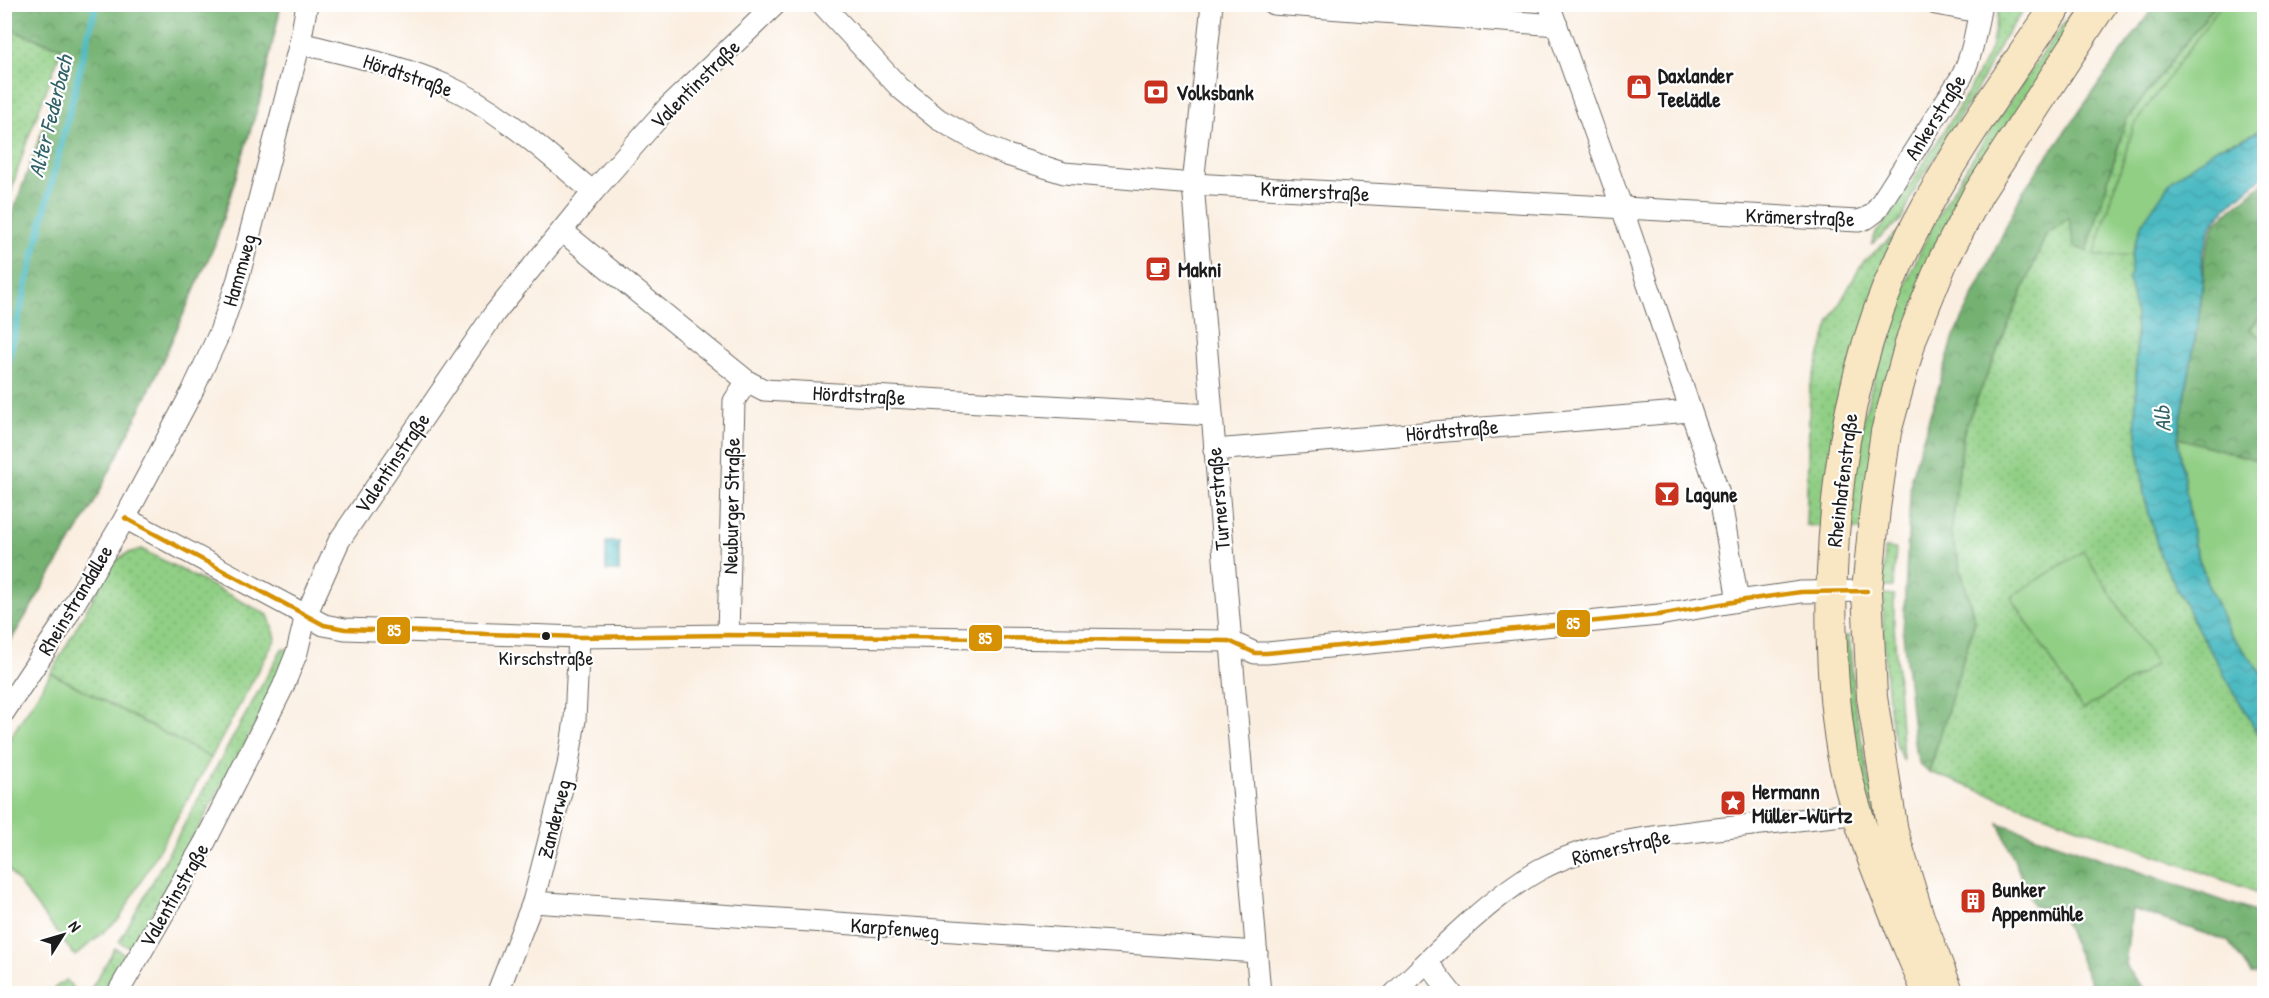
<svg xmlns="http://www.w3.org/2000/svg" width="2269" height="998" viewBox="0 0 2269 998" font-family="'Patrick Hand',sans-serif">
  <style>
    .grass { fill: url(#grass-dots); stroke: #567650; stroke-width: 1.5 }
    .forest { fill: url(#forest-crowns); stroke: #486747; stroke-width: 1.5 }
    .green { fill: #91cf85; stroke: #567650; stroke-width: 1.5 }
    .water { fill: url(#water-waves); stroke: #346b6f; stroke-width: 1.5 }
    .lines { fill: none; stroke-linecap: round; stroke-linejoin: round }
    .stream { stroke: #4cbac2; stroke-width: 7 }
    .minor-casing { stroke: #6a6661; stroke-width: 23 }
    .secondary-casing { stroke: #6a6661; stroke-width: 32 }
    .minor { stroke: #fff; stroke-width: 21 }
    .secondary { stroke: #f9e7c3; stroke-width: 30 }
    .bus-1-casing { stroke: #fff; stroke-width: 9 }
    .bus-1 { stroke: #d69104; stroke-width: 4.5 }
    .bus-dot { fill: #1c1c1c; stroke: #fff; stroke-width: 2 }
    .labels { text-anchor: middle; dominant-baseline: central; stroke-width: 4.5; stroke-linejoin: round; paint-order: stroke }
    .bus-label { font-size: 20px; fill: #1c1c1c; stroke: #fff }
    .street-label { font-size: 21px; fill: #1c1c1c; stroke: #fff }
    .poi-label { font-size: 21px; font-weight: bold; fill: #1c1c1c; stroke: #fff; text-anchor: start }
    .water-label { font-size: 22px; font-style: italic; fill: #326367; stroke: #fff }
    .line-badge { stroke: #fff; stroke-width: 2 }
    .badge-label { font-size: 16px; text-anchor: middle; font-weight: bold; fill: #fff }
  </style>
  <defs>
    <pattern id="grass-dots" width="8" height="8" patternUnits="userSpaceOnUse" patternTransform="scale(1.5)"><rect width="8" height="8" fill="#91cf85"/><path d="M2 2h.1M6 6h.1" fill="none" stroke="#7cb172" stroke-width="1.8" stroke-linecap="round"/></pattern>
    <pattern id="forest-crowns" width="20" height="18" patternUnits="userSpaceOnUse" patternTransform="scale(1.5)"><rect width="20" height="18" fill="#74b272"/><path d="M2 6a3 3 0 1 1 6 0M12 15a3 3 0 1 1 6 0" fill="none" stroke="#5e905d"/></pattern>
    <pattern id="water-waves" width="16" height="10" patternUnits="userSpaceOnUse" patternTransform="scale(1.5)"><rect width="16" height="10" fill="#4cbac2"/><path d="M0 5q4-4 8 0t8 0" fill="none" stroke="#429fa6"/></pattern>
  </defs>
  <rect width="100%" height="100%" fill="#fff"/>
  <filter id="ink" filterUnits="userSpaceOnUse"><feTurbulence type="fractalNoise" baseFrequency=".0167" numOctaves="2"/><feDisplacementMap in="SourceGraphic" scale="12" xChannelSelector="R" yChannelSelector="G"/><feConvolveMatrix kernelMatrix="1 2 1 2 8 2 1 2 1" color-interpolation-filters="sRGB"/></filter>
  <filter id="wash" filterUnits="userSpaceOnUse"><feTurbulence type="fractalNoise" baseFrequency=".008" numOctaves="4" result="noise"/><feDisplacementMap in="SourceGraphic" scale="24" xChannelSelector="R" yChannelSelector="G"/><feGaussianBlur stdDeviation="1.35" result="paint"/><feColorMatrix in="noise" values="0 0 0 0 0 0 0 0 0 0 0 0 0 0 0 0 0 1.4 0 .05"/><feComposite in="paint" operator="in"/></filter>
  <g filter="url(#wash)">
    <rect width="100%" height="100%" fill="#faeee0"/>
    <!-- grass -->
    <g class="grass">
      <polygon points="2000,4 2027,5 2003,39 1976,91 1916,187 1902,219 1871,245 1876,233 1892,214 1969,91 1991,48"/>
      <path d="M2077 5H2092L1967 193 1863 530 1845 529C1858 418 1887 307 1942 209 1982 138 2030 72 2077 5Z"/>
      <polygon points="2215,5 2264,5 2264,128 2129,280 2136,316 2136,424 2144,494 2160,556 2199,631 2264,744 2264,895 1929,772 1975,621 1951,534 1964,430 2046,234 2069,217 2087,251 2126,120"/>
      <polygon points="5,28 62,48 26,144 5,210"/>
      <polygon points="1906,225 1822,527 1806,525 1810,388 1830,321 1863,262"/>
      <polygon points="2264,312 2264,340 2250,329"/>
      <polygon points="1885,548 1896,549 1893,587 1883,587"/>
      <polygon points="141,549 268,615 276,638 211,758 51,673 113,562 126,554"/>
      <path d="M1883 594 1894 595V625L1903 760C1885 736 1883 627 1883 594Z"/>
      <polygon points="1844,636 1849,636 1855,707 1876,812 1897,882 1870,813 1847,699"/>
      <polygon points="282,649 290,649 266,705 132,949 119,942"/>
      <polygon points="115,948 128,956 107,993 88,994"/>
      <polygon points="66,980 78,993 47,993"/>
    </g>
    <!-- forest -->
    <g class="forest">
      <polygon points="5,4 281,5 260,100 215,244 146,398 93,505 5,650 5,234 35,151 68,50 5,28"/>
      <polygon points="2155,5 2215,5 2126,120 2087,251 2074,247 2069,218 2046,235 1964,430 1951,534 1975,621 1929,772 1920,765 1915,750 1903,633 1911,477 1954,337 2023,191"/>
      <polygon points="2264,182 2264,312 2250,329 2264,340 2264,462 2178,438 2199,316 2204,276 2204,256 2215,223"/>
      <polygon points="1999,823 2264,915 2264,973 2251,974 2228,941 2132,909 2125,965 2147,993 2095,993 2059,911 2033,906"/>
    </g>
    <!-- green -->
    <g class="green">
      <polygon points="2221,5 2264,5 2264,128 2241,140 2218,147 2142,223 2132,255 2094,256 2134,125"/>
      <polygon points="2178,438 2264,462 2264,676 2229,632 2207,582 2194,545"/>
      <polygon points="2083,551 2156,664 2083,710 2011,597"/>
      <polygon points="51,673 211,758 120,918 75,956 5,865 5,746"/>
    </g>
    <!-- water -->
    <g class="water">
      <polygon points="2264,128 2264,175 2233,202 2213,222 2202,255 2203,277 2199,316 2178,438 2194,545 2207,582 2229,632 2264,676 2264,744 2199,631 2160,556 2144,494 2136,424 2136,316 2129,280 2132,255 2142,223 2172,180 2218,147 2241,140"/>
      <rect x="606" y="542" width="13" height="29"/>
    </g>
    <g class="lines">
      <!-- stream -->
      <polyline class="stream" points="4,376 96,4"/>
    </g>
  </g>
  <g filter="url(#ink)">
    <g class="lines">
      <!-- minor casing -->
      <g class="minor-casing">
        <g id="minor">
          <path d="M822 4 900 88 938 119 984 145 1007 155 1064 173 1193 184 1858 221 1867 218 1875 212 1962 76C1973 53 1976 29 1981 4"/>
          <polyline points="1212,4 1193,184 1260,994"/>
          <polyline points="1273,4 1557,25"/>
          <polyline points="1549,4 1622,208 1720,497 1738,601"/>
          <polyline points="1936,4 1979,12"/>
          <path d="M300 43C348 55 399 65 445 85 501 110 546 153 593 192"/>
          <polyline points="562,231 747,381 764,390 1211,415"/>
          <polyline points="1214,450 1690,411"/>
          <polyline points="125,518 324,625 345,629 579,637 728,635 1229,641 1255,653 1267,653 1659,615 1738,601 1801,592 1867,591"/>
          <polyline points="728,635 734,401 747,381"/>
          <polyline points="4,712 60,628 125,518 191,394 220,332 238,279 300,43 307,4"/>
          <polyline points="533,902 1257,952"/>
          <polyline points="1427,962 1452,994"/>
          <polyline points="117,994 205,842 283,687 297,652 306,615 339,541 494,314 593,192 668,107 776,4"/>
          <polyline points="497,994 533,902 568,765 575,720 579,637"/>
          <path d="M1394 994C1435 954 1489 898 1539 870 1590 842 1650 837 1707 830 1752 825 1797 820 1843 815L1857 810"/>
        </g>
      </g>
      <!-- secondary casing -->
      <g class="secondary-casing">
        <g id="secondary">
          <path d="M1928 994C1896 916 1858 836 1842 753 1832 693 1830 633 1832 572 1836 461 1856 348 1905 248 1947 161 2003 83 2058 4"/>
          <polyline points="1949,994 1919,917 1893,832 1872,697 1867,591 1875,508 1886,432 1912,337 1942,263 1978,194 2102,4"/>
        </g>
      </g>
      <!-- minor -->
      <use href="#minor" class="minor"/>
      <!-- secondary -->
      <use href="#secondary" class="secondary"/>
      <!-- bus-1 casing -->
      <g class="bus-1-casing">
        <polyline id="bus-1" points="125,518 324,625 345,629 579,637 728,635 1229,641 1255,653 1267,653 1659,615 1738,601 1801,592 1867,591"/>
      </g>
      <!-- bus-1 -->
      <use href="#bus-1" class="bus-1"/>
    </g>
  </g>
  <!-- icons -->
  <defs>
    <g id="shop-square" transform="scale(1.35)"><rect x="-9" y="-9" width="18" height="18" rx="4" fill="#c8321e" stroke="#fff"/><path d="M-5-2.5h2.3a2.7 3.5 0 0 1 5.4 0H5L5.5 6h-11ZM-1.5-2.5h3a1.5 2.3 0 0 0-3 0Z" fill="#fff"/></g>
    <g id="bank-square" transform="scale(1.35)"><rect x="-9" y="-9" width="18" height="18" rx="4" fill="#c8321e" stroke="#fff"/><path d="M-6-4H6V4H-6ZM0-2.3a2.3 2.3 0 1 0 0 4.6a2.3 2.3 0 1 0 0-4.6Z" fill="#fff"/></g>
    <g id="cafe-square" transform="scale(1.35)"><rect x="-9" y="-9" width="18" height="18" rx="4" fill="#c8321e" stroke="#fff"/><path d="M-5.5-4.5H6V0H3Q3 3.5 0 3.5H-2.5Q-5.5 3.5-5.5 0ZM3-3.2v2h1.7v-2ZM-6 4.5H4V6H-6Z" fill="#fff"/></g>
    <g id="bar-square" transform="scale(1.35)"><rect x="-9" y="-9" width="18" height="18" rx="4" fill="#c8321e" stroke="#fff"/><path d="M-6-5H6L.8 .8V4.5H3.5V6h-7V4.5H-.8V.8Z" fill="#fff"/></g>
    <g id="sight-square" transform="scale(1.35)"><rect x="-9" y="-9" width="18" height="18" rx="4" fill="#c8321e" stroke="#fff"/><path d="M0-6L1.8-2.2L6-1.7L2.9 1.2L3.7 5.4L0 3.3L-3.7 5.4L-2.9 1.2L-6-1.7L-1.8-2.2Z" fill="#fff"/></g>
    <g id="building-square" transform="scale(1.35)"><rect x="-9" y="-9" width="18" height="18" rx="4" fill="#c8321e" stroke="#fff"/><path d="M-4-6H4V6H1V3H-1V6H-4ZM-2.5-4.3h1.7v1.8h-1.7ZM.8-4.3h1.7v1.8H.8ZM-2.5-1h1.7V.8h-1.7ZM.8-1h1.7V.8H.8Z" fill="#fff"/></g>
  </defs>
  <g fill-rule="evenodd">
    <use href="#shop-square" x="1639" y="87"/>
    <use href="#bank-square" x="1156" y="92"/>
    <use href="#cafe-square" x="1158" y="269"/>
    <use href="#bar-square" x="1667" y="494"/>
    <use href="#sight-square" x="1733" y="803"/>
    <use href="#building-square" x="1973" y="901"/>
  </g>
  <!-- markers -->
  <circle class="bus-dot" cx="546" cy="636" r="5"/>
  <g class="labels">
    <!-- bus labels -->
    <g class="bus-label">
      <text x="546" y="657">Kirschstraße</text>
    </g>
    <!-- street labels -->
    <g class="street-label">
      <text transform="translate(408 75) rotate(19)">Hördtstraße</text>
      <text transform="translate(695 84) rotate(-45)">Valentinstraße</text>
      <text transform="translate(1935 117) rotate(-58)">Ankerstraße</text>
      <text transform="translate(1315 191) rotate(3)">Krämerstraße</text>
      <text transform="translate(1800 217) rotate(2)">Krämerstraße</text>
      <text transform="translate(239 270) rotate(-74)">Hammweg</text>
      <text transform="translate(859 395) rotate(3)">Hördtstraße</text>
      <text transform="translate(1452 430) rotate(-5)">Hördtstraße</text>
      <text transform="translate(392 463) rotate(-56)">Valentinstraße</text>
      <text transform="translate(1842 480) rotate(-83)">Rheinhafenstraße</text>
      <text transform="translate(1218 499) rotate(-95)">Turnerstraße</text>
      <text transform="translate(731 506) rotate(-89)">Neuburger Straße</text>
      <text transform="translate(75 600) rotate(-59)">Rheinstrandallee</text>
      <text transform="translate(554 819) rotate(-76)">Zanderweg</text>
      <text transform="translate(1621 847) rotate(-13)">Römerstraße</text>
      <text transform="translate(174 895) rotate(-60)">Valentinstraße</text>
      <text transform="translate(895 928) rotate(4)">Karpfenweg</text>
    </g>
    <!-- poi labels -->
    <g class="poi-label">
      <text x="1658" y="75">Daxlander<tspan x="1658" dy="24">Teelädle</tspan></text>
      <text x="1176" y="92">Volksbank</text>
      <text x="1178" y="269">Makni</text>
      <text x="1686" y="494">Lagune</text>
      <text x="1752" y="791">Hermann<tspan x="1752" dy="24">Müller-Würtz</tspan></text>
      <text x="1992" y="889">Bunker<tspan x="1992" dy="24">Appenmühle</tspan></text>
    </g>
    <!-- water labels -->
    <g class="water-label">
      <text transform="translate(50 116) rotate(-76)">Alter Federbach</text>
      <text transform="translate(2162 419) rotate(-93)">Alb</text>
    </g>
  </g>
  <g class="line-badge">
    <rect x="1556" y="609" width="35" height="29" rx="6" fill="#d69104"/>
    <rect x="376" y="616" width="35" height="29" rx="6" fill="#d69104"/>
    <rect x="968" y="624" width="35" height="28" rx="6" fill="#d69104"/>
  </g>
  <g class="badge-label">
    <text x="1573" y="629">85</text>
    <text x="394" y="636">85</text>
    <text x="985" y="644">85</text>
  </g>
  <!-- margin -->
  <rect width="2269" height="998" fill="none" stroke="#fff" stroke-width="24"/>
  <!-- north arrow -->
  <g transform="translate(63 935) rotate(53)" stroke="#ffffff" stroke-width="4.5" paint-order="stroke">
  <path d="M0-4.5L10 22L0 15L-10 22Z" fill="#1c1c1c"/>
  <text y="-9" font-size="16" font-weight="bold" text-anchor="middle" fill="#1c1c1c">N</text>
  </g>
</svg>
